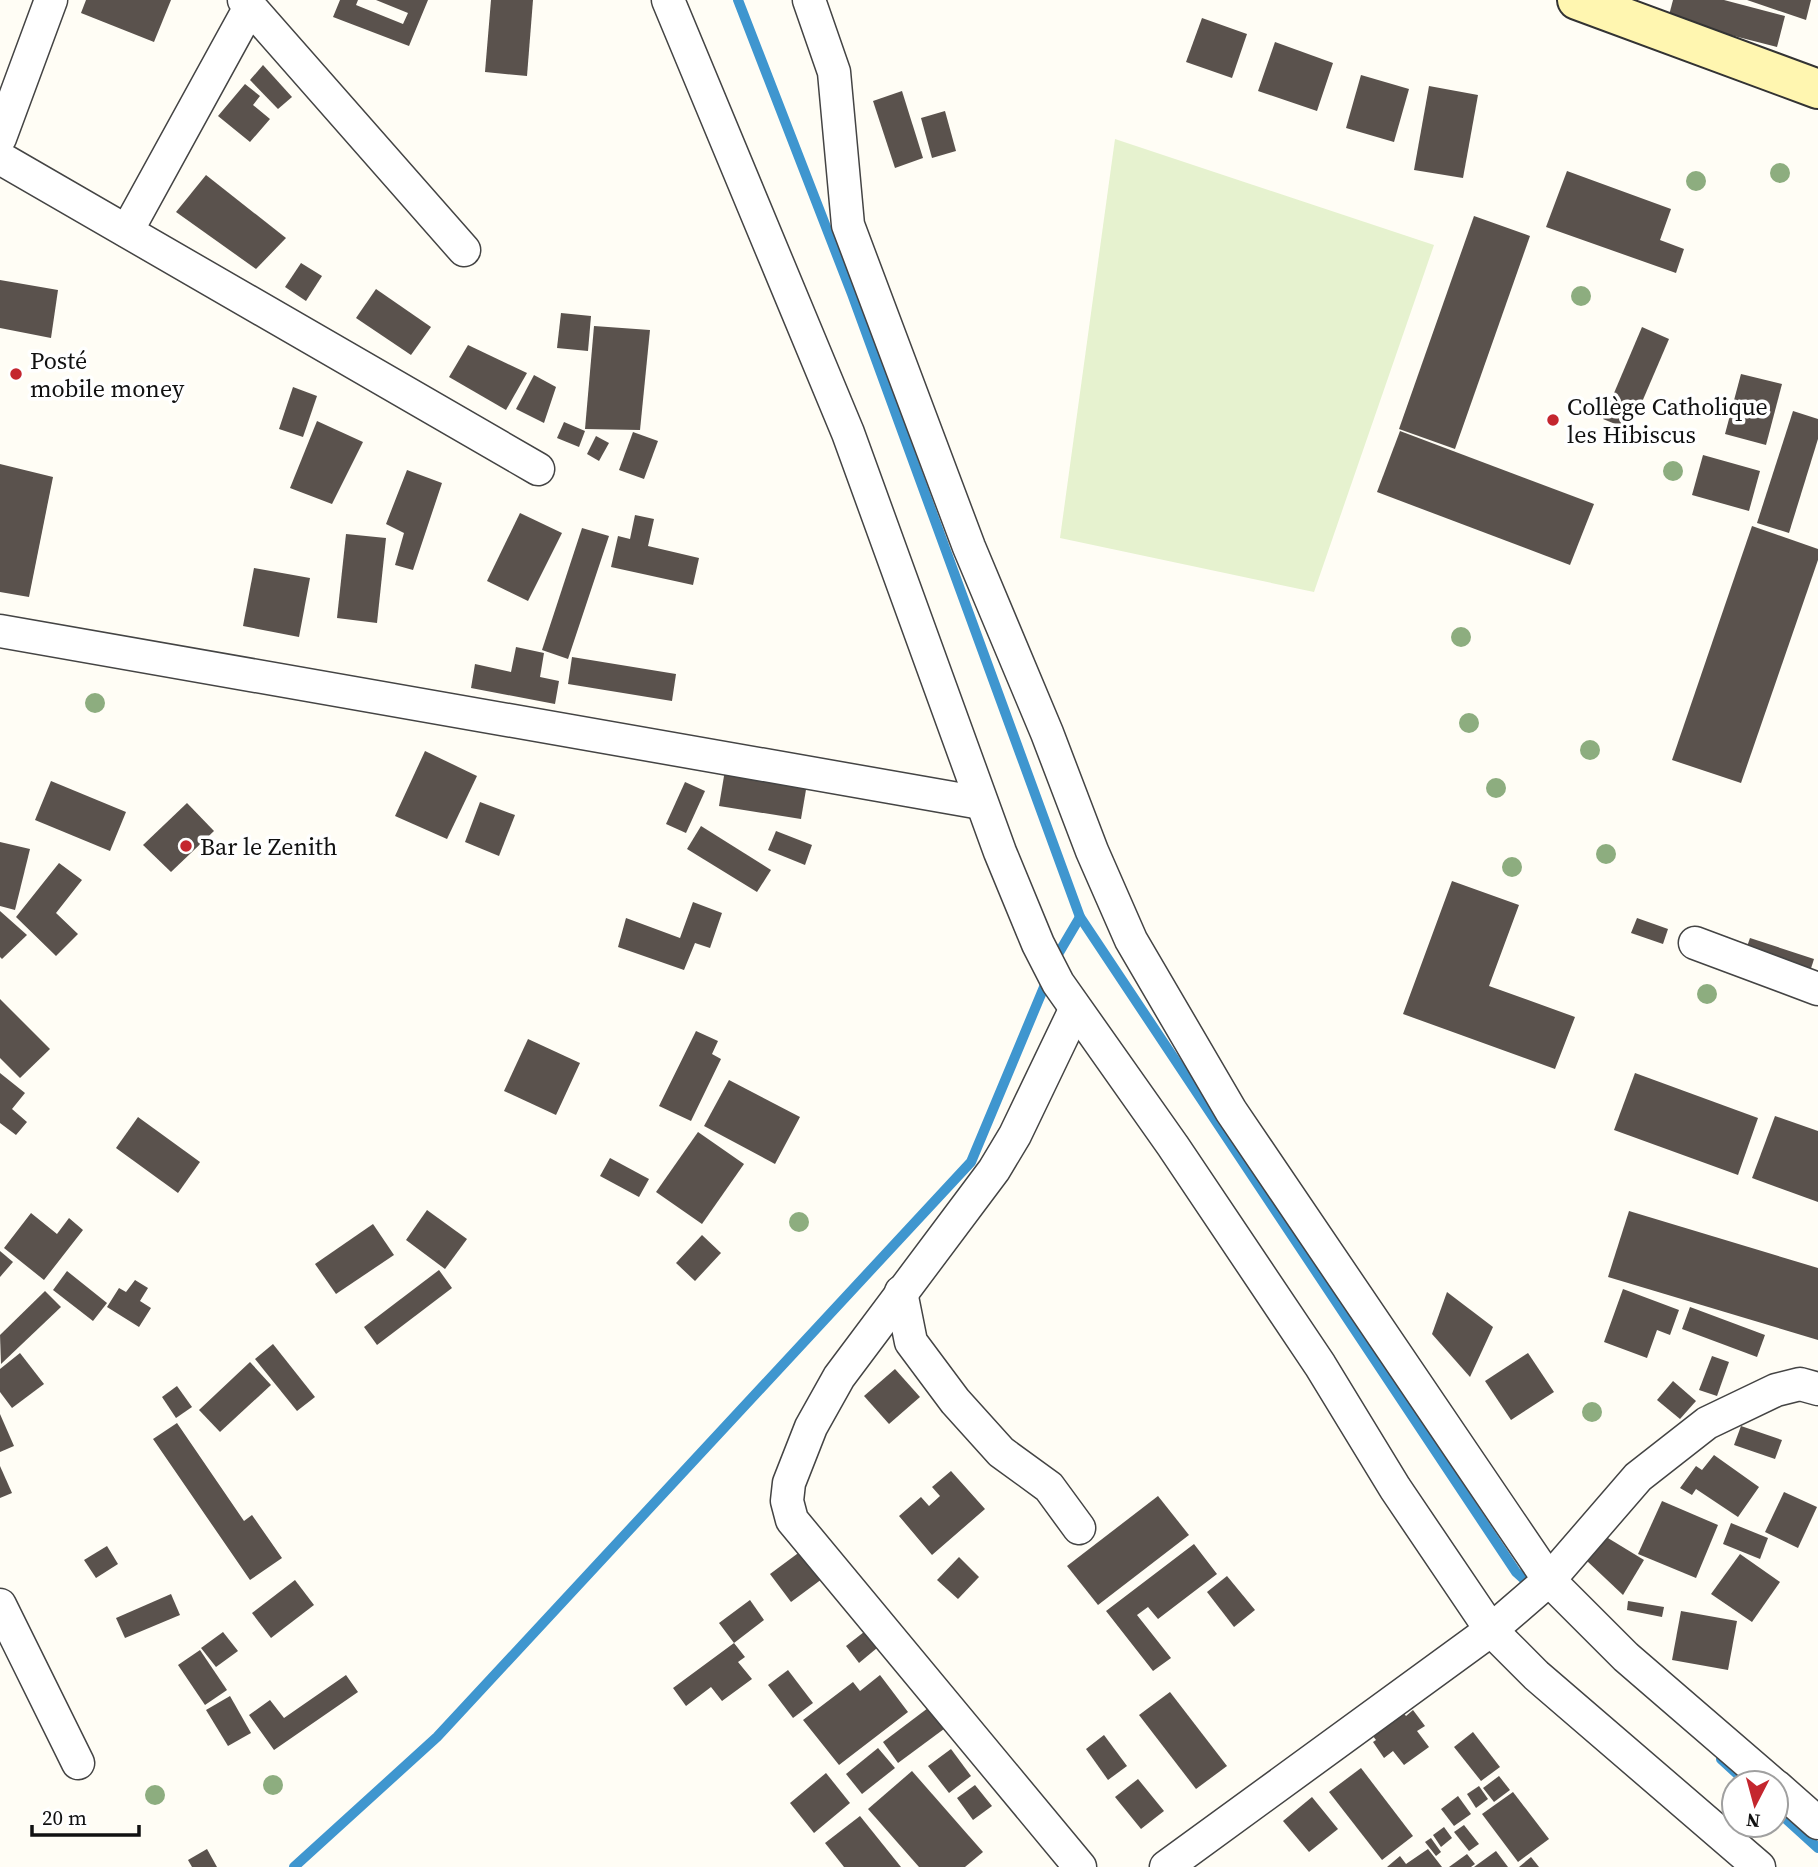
<svg xmlns="http://www.w3.org/2000/svg" width="1818" height="1867" viewBox="0 0 1818 1867" font-family="'Source Serif 4',serif">
  <style>
    .pitch { fill: #e6f2cf }
    .lines { fill: none; stroke-linecap: round; stroke-linejoin: round }
    .stream { stroke: #3f96cf; stroke-width: 10 }
    .building { fill: #5a524d }
    .street-casing { stroke: #444; stroke-width: 35 }
    .secondary-casing { stroke: #333; stroke-width: 42 }
    .street { stroke: #fff; stroke-width: 32 }
    .secondary { stroke: #fff6b0; stroke-width: 38 }
    .tree { fill: #8dad7f }
    .poi-dot { fill: #c4262e; stroke: #fff; stroke-width: 2.5 }
    .labels { text-anchor: middle; dominant-baseline: central; stroke-width: 7; stroke-linejoin: round; paint-order: stroke }
    .poi-label { font-size: 24px; fill: #111; stroke: #fff; text-anchor: start }
  </style>
  <rect width="100%" height="100%" fill="#fffdf5"/>
  <!-- pitch -->
  <polygon class="pitch" points="1115,139 1434,245 1314,592 1060,538"/>
  <g class="lines">
    <!-- stream -->
    <g class="stream">
      <polyline points="738,0 852,294 1080,917 1516,1572 1536,1590"/>
      <polyline points="1721,1759 1747,1783"/>
      <polyline points="1776,1810 1818,1848"/>
      <polyline points="294,1867 437,1737 971,1162 1057,956 1080,917"/>
    </g>
  </g>
  <!-- building -->
  <g class="building">
    <polygon points="86,0 171,0 154,42 81,13"/>
    <polygon points="340,0 358,0 356,5 403,24 408,13 376,0 428,0 409,46 333,17"/>
    <polygon points="491,0 533,0 527,76 485,72"/>
    <polygon points="1673,0 1724,0 1785,16 1777,47 1668,19"/>
    <polygon points="1747,0 1811,0 1806,20"/>
    <polygon points="1202,18 1247,34 1232,78 1186,62"/>
    <polygon points="1275,42 1333,63 1317,111 1258,91"/>
    <polygon points="263,65 292,97 278,109 250,80"/>
    <polygon points="1361,75 1409,89 1394,142 1346,128"/>
    <polygon points="245,84 260,96 253,105 270,119 250,142 218,116"/>
    <polygon points="1429,86 1478,95 1463,178 1414,170"/>
    <polygon points="902,91 923,158 895,168 873,101"/>
    <polygon points="945,111 956,151 932,158 921,118"/>
    <polygon points="1567,171 1671,209 1660,240 1684,249 1676,273 1546,227"/>
    <polygon points="206,175 286,238 256,269 176,212"/>
    <polygon points="1474,216 1530,236 1455,449 1399,429"/>
    <polygon points="301,263 322,276 306,301 285,287"/>
    <polygon points="0,280 58,290 51,338 0,328"/>
    <polygon points="376,289 431,327 411,355 356,318"/>
    <polygon points="561,313 591,316 588,351 557,348"/>
    <polygon points="594,326 650,330 640,430 585,429"/>
    <polygon points="1642,327 1669,339 1630,430 1603,419"/>
    <polygon points="468,345 527,373 506,410 449,377"/>
    <polygon points="1741,374 1782,384 1766,445 1725,434"/>
    <polygon points="534,375 556,387 544,423 516,409"/>
    <polygon points="293,387 317,396 303,437 279,429"/>
    <polygon points="1793,411 1818,419 1818,439 1789,533 1757,523"/>
    <polygon points="317,421 363,442 332,504 290,488"/>
    <polygon points="564,422 585,431 579,447 557,438"/>
    <polygon points="1400,431 1594,504 1570,565 1377,492"/>
    <polygon points="633,432 658,441 644,479 619,470"/>
    <polygon points="596,436 609,443 599,461 587,454"/>
    <polygon points="1703,455 1760,471 1749,511 1692,495"/>
    <polygon points="0,464 53,477 29,597 0,592"/>
    <polygon points="407,470 442,483 413,570 395,565 404,533 386,524"/>
    <polygon points="520,513 562,533 528,601 487,581"/>
    <polygon points="635,515 654,519 648,546 699,558 693,585 611,567 618,536 630,539"/>
    <polygon points="1752,526 1818,549 1818,560 1741,783 1672,760"/>
    <polygon points="582,528 609,536 568,659 542,650"/>
    <polygon points="346,534 386,538 377,623 337,618"/>
    <polygon points="254,568 310,578 299,637 243,626"/>
    <polygon points="516,647 544,653 540,677 559,681 555,704 471,688 475,664 511,672"/>
    <polygon points="572,657 676,674 672,701 568,684"/>
    <polygon points="425,751 477,776 447,839 395,816"/>
    <polygon points="726,764 808,778 801,819 719,806"/>
    <polygon points="51,781 126,812 110,851 35,820"/>
    <polygon points="685,782 705,791 686,833 666,824"/>
    <polygon points="480,802 515,815 499,856 465,842"/>
    <polygon points="187,803 214,831 171,872 143,845"/>
    <polygon points="701,826 771,870 757,892 687,849"/>
    <polygon points="776,831 812,845 805,865 768,850"/>
    <polygon points="0,842 30,849 15,910 0,906"/>
    <polygon points="59,863 82,880 56,913 78,934 56,956 16,917"/>
    <polygon points="1452,881 1519,905 1489,986 1575,1017 1555,1069 1403,1014"/>
    <polygon points="693,902 722,913 710,948 695,943 684,970 618,947 626,918 680,938"/>
    <polygon points="0,911 27,935 2,959 0,957"/>
    <polygon points="1637,918 1668,929 1663,944 1631,933"/>
    <polygon points="1750,938 1814,959 1807,981 1743,958"/>
    <polygon points="0,999 50,1049 20,1078 0,1058"/>
    <polygon points="696,1031 718,1041 712,1054 721,1059 691,1121 659,1106"/>
    <polygon points="528,1039 580,1063 556,1115 504,1091"/>
    <polygon points="0,1073 25,1093 12,1109 27,1122 16,1135 0,1123"/>
    <polygon points="1635,1073 1758,1118 1738,1175 1614,1130"/>
    <polygon points="729,1080 800,1117 775,1164 704,1126"/>
    <polygon points="1775,1116 1818,1131 1818,1202 1752,1178"/>
    <polygon points="138,1117 200,1162 178,1193 116,1148"/>
    <polygon points="698,1132 744,1164 702,1224 656,1192"/>
    <polygon points="610,1158 649,1179 639,1197 600,1176"/>
    <polygon points="427,1210 467,1239 445,1269 406,1240"/>
    <polygon points="1629,1211 1818,1268 1818,1340 1608,1277"/>
    <polygon points="31,1213 57,1234 69,1218 83,1230 44,1280 4,1248"/>
    <polygon points="373,1224 394,1255 336,1294 315,1264"/>
    <polygon points="702,1235 721,1253 695,1281 676,1263"/>
    <polygon points="0,1251 13,1262 0,1277"/>
    <polygon points="439,1270 452,1288 377,1345 364,1327"/>
    <polygon points="67,1271 107,1303 93,1321 53,1290"/>
    <polygon points="135,1280 148,1288 140,1301 151,1308 139,1327 107,1307 119,1288 126,1292"/>
    <polygon points="1623,1289 1679,1310 1670,1335 1657,1330 1647,1358 1604,1342"/>
    <polygon points="45,1291 61,1307 1,1364 0,1335"/>
    <polygon points="1447,1292 1493,1327 1470,1377 1432,1334"/>
    <polygon points="1690,1307 1765,1335 1757,1357 1682,1329"/>
    <polygon points="273,1344 315,1397 297,1411 255,1359"/>
    <polygon points="20,1353 44,1384 12,1408 0,1392 0,1369"/>
    <polygon points="1528,1353 1554,1392 1511,1420 1485,1381"/>
    <polygon points="1712,1356 1729,1362 1717,1396 1699,1390"/>
    <polygon points="250,1362 271,1385 220,1432 199,1410"/>
    <polygon points="895,1369 920,1397 889,1424 864,1396"/>
    <polygon points="1673,1381 1696,1401 1680,1419 1657,1400"/>
    <polygon points="177,1386 192,1407 176,1418 162,1397"/>
    <polygon points="0,1414 14,1446 0,1452"/>
    <polygon points="177,1423 244,1521 252,1515 282,1558 250,1580 153,1439"/>
    <polygon points="1741,1426 1782,1440 1775,1459 1734,1445"/>
    <polygon points="1714,1455 1759,1487 1738,1517 1696,1489 1692,1495 1680,1488 1696,1466 1702,1470"/>
    <polygon points="0,1466 12,1493 0,1498"/>
    <polygon points="951,1471 985,1509 932,1555 899,1516 921,1497 929,1506 940,1496 932,1487"/>
    <polygon points="1784,1492 1817,1507 1798,1548 1765,1532"/>
    <polygon points="1158,1496 1189,1535 1098,1605 1067,1566"/>
    <polygon points="1662,1501 1718,1525 1696,1578 1638,1554"/>
    <polygon points="1731,1523 1768,1538 1760,1559 1723,1544"/>
    <polygon points="1603,1535 1644,1560 1623,1595 1587,1561"/>
    <polygon points="1194,1544 1217,1574 1158,1619 1148,1607 1137,1615 1171,1658 1153,1671 1106,1611"/>
    <polygon points="107,1546 118,1564 96,1578 84,1560"/>
    <polygon points="801,1551 822,1579 791,1602 770,1574"/>
    <polygon points="1740,1554 1780,1582 1752,1622 1711,1594"/>
    <polygon points="959,1557 979,1577 958,1599 937,1580"/>
    <polygon points="1227,1576 1255,1610 1234,1627 1207,1592"/>
    <polygon points="295,1580 314,1605 271,1638 252,1613"/>
    <polygon points="171,1594 180,1615 125,1638 116,1618"/>
    <polygon points="750,1600 764,1620 734,1643 719,1623"/>
    <polygon points="1628,1601 1664,1607 1662,1617 1627,1610"/>
    <polygon points="1681,1611 1737,1621 1728,1670 1672,1660"/>
    <polygon points="223,1632 238,1651 216,1667 201,1648"/>
    <polygon points="864,1632 877,1648 859,1663 846,1646"/>
    <polygon points="734,1643 745,1657 738,1662 752,1679 722,1701 711,1687 686,1706 673,1688"/>
    <polygon points="200,1650 227,1690 205,1705 178,1665"/>
    <polygon points="788,1670 813,1703 793,1718 768,1685"/>
    <polygon points="346,1675 358,1692 274,1750 249,1715 270,1700 284,1718"/>
    <polygon points="880,1675 908,1712 839,1765 803,1720 853,1682 860,1691"/>
    <polygon points="1170,1692 1227,1766 1196,1789 1139,1715"/>
    <polygon points="230,1696 251,1733 228,1746 206,1710"/>
    <polygon points="932,1705 948,1726 898,1763 883,1742"/>
    <polygon points="1397,1705 1406,1716 1413,1710 1425,1726 1417,1731 1429,1747 1404,1765 1393,1751 1384,1758 1373,1742 1376,1740 1366,1727"/>
    <polygon points="1473,1732 1500,1767 1481,1781 1454,1747"/>
    <polygon points="1104,1735 1127,1766 1108,1780 1086,1749"/>
    <polygon points="878,1748 895,1768 862,1794 846,1774"/>
    <polygon points="951,1749 971,1776 949,1793 928,1766"/>
    <polygon points="1361,1768 1413,1836 1382,1860 1329,1792"/>
    <polygon points="912,1771 983,1852 965,1867 919,1867 868,1809"/>
    <polygon points="826,1773 850,1803 814,1833 790,1803"/>
    <polygon points="1499,1776 1510,1790 1494,1802 1483,1788"/>
    <polygon points="1138,1779 1164,1811 1141,1829 1115,1797"/>
    <polygon points="975,1785 992,1806 973,1820 957,1798"/>
    <polygon points="1479,1786 1488,1799 1476,1808 1467,1794"/>
    <polygon points="1513,1792 1549,1839 1518,1862 1482,1814"/>
    <polygon points="1458,1796 1471,1814 1454,1826 1441,1809"/>
    <polygon points="1312,1797 1338,1829 1309,1852 1283,1821"/>
    <polygon points="860,1816 901,1867 844,1867 825,1843"/>
    <polygon points="1464,1825 1479,1844 1469,1851 1454,1832"/>
    <polygon points="1444,1827 1452,1838 1441,1847 1433,1835"/>
    <polygon points="1431,1838 1441,1852 1436,1856 1425,1842"/>
    <polygon points="207,1849 217,1867 192,1867 188,1860"/>
    <polygon points="1428,1849 1442,1867 1387,1867 1400,1856 1406,1864"/>
    <polygon points="1496,1851 1508,1867 1474,1867"/>
    <polygon points="1467,1854 1475,1864 1471,1867 1449,1867"/>
    <polygon points="1531,1857 1539,1867 1519,1867"/>
  </g>
  <g class="lines">
    <!-- street casing -->
    <g class="street-casing">
      <g id="street">
        <polyline points="244,0 464,250"/>
        <polyline points="668,0 848,433 1000,852 1038,944 1058,983 1173,1146 1320,1365 1395,1488 1491,1630 1536,1675 1759,1867"/>
        <polyline points="809,0 834,72 848,225 969,547 1047,733 1092,851 1131,940 1231,1111 1549,1580 1626,1657 1772,1783"/>
        <polyline points="0,138 51,0"/>
        <polyline points="0,158 538,469"/>
        <polyline points="127,231 250,7"/>
        <polyline points="0,631 981,803"/>
        <polyline points="1695,943 1818,989"/>
        <polyline points="1075,1010 1015,1135 994,1170 839,1377 811,1427 789,1483 787,1501 792,1520 1080,1867"/>
        <polyline points="901,1292 911,1342 955,1401 1001,1452 1049,1487 1079,1528"/>
        <polyline points="0,1605 78,1763"/>
        <polyline points="1776,1786 1818,1823"/>
        <polyline points="1166,1867 1491,1630 1549,1580 1638,1477 1707,1423 1776,1390 1800,1384 1818,1389"/>
      </g>
    </g>
    <!-- secondary casing -->
    <g class="secondary-casing">
      <polyline id="secondary" points="1577,0 1818,89"/>
    </g>
    <!-- street -->
    <use href="#street" class="street"/>
    <!-- secondary -->
    <use href="#secondary" class="secondary"/>
  </g>
  <!-- trees -->
  <g class="tree">
    <circle cx="1780" cy="173" r="10"/>
    <circle cx="1696" cy="181" r="10"/>
    <circle cx="1581" cy="296" r="10"/>
    <circle cx="1673" cy="471" r="10"/>
    <circle cx="1461" cy="637" r="10"/>
    <circle cx="95" cy="703" r="10"/>
    <circle cx="1469" cy="723" r="10"/>
    <circle cx="1590" cy="750" r="10"/>
    <circle cx="1496" cy="788" r="10"/>
    <circle cx="1606" cy="854" r="10"/>
    <circle cx="1512" cy="867" r="10"/>
    <circle cx="1707" cy="994" r="10"/>
    <circle cx="799" cy="1222" r="10"/>
    <circle cx="1592" cy="1412" r="10"/>
    <circle cx="273" cy="1785" r="10"/>
    <circle cx="155" cy="1795" r="10"/>
  </g>
  <!-- markers -->
  <g class="poi-dot">
    <circle cx="16" cy="374" r="7"/>
    <circle cx="1553" cy="420" r="7"/>
    <circle cx="186" cy="846" r="7"/>
  </g>
  <g class="labels">
    <!-- poi labels -->
    <g class="poi-label">
      <text x="30" y="360">Posté<tspan x="30" dy="28">mobile money</tspan></text>
      <text x="1567" y="406">Collège Catholique<tspan x="1567" dy="28">les Hibiscus</tspan></text>
      <text x="200" y="846">Bar le Zenith</text>
    </g>
  </g>
  <!-- north arrow -->
  <g transform="translate(1755 1804) rotate(186)"><circle r="33" fill="#ffffff" stroke="#a0a0a0" stroke-width="2"/>
  <path d="M0-5L12 26L0 18L-12 26Z" fill="#c4262e"/>
  <text y="-10" font-size="19" font-weight="bold" text-anchor="middle" fill="#111111">N</text>
  </g>
  <!-- scale -->
  <path d="M32 1825v10h107v-10" fill="none" stroke="#111111" stroke-width="3.5"/>
  <text x="42" y="1825" font-size="21" fill="#111111" stroke="#ffffff" stroke-width="5" paint-order="stroke">20 m</text>
</svg>
